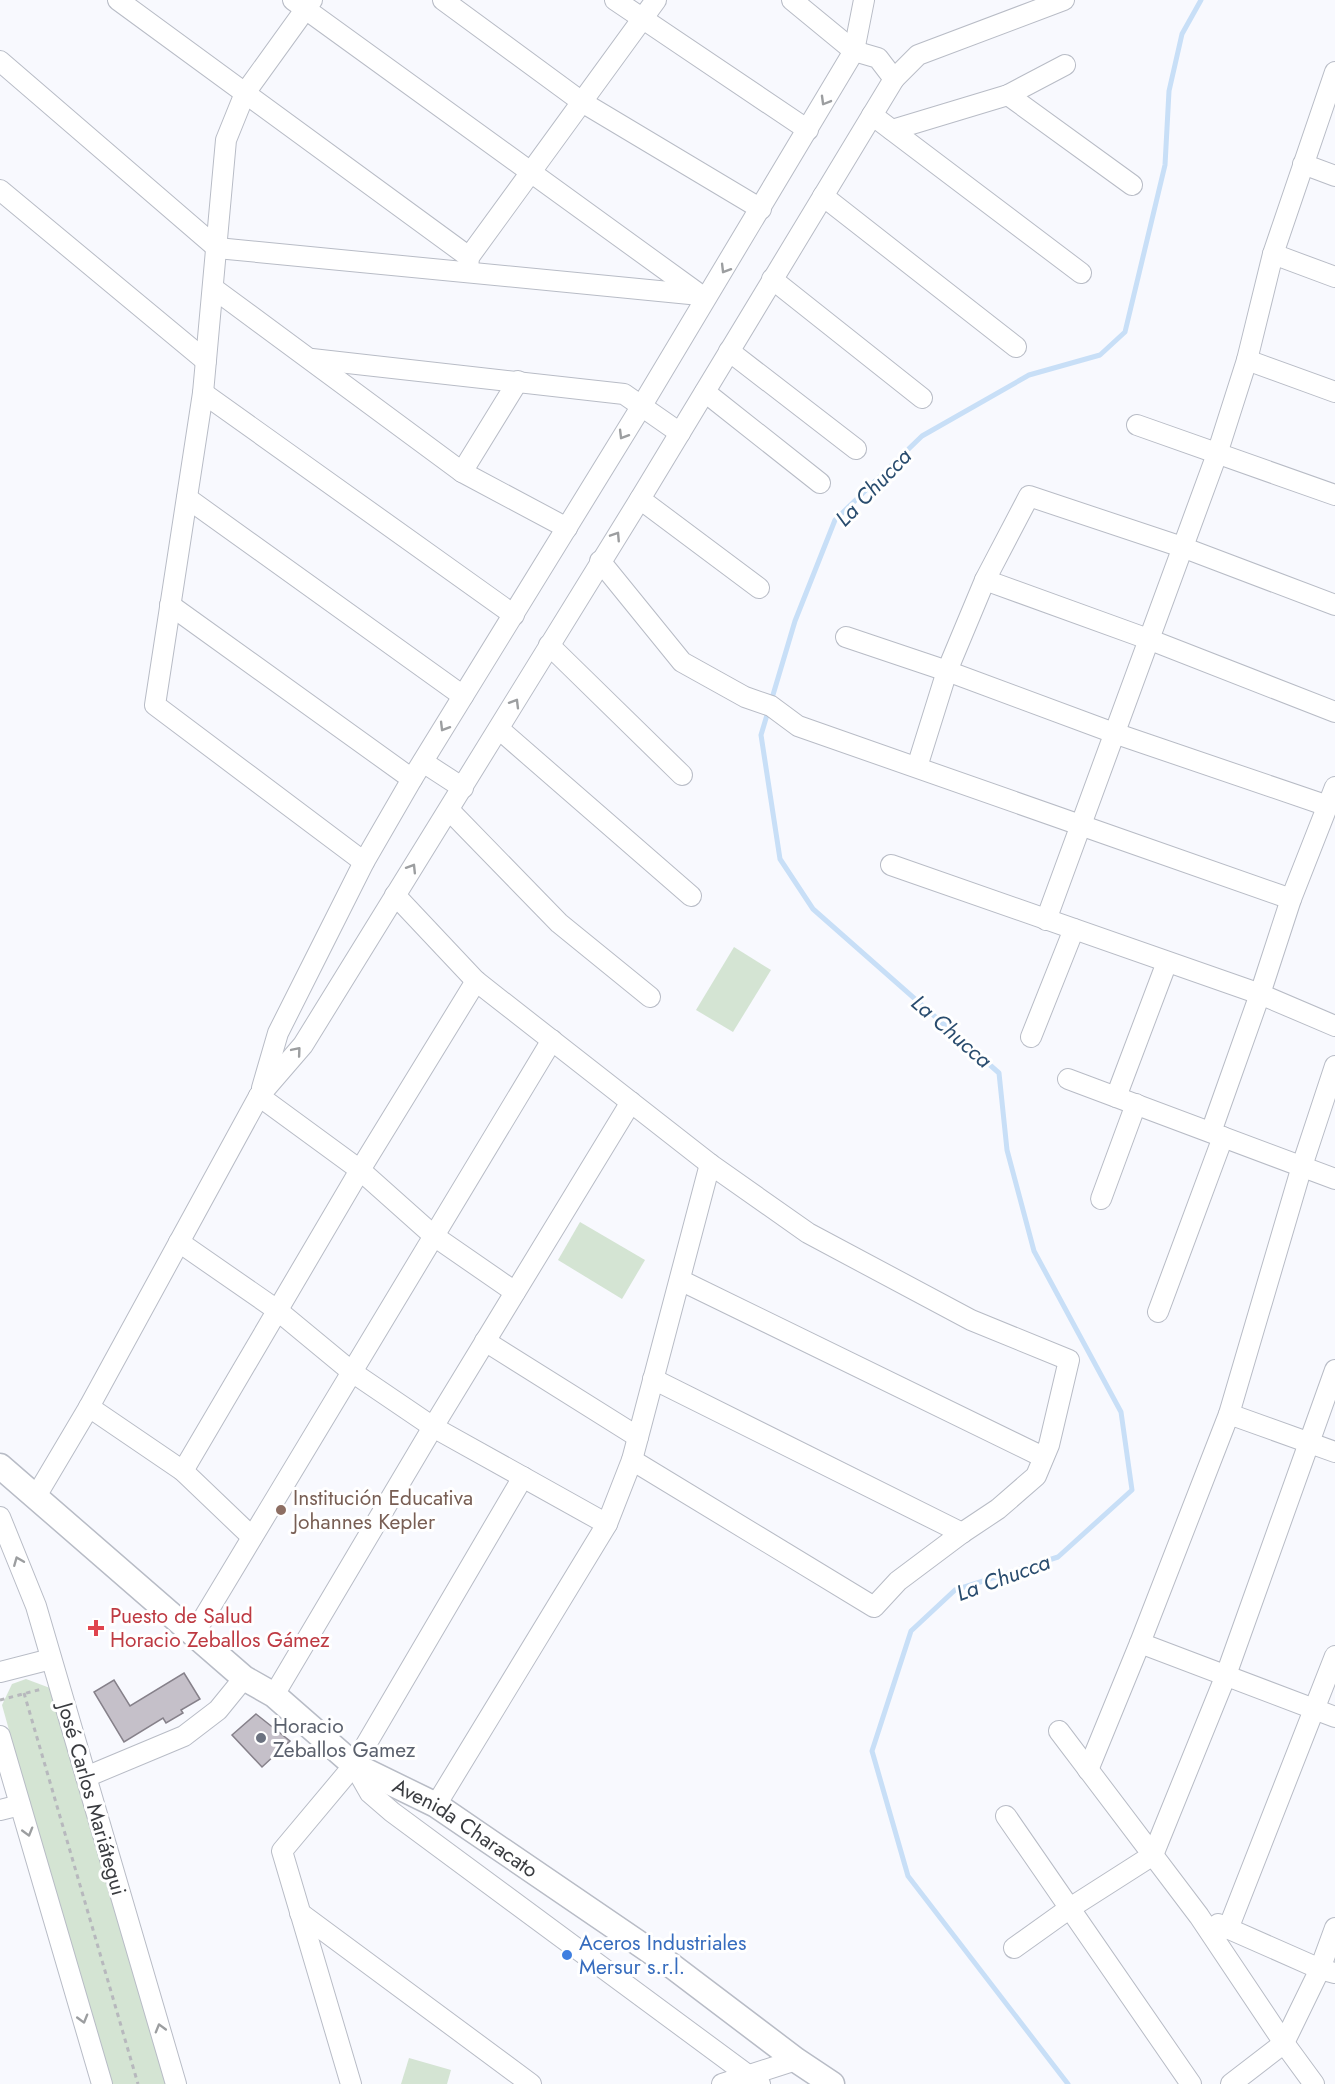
<svg xmlns="http://www.w3.org/2000/svg" width="1335" height="2084" viewBox="0 0 1335 2084" font-family="Jost,sans-serif">
  <style>
    .green { fill: #d4e4d3 }
    .lines { fill: none; stroke-linecap: round; stroke-linejoin: round }
    .stream { stroke: #c8dff7; stroke-width: 5 }
    .building { fill: #c5c0c9; stroke: #86818a; stroke-width: 1.5 }
    .minor-casing { stroke: #b8bcc6; stroke-width: 22 }
    .major-casing { stroke: #b8bcc6; stroke-width: 27 }
    .path { stroke: #b7b8bd; stroke-width: 3; stroke-dasharray: 4.5 4.5; stroke-linecap: butt }
    .minor { stroke: #fff; stroke-width: 20 }
    .major { stroke: #fff; stroke-width: 24 }
    .oneway { stroke: #9c9ea0 }
    .education-dot { fill: #8d6e63; stroke: #fff; stroke-width: 2 }
    .health-dot { fill: #e0444e; stroke: #fff; stroke-width: 2 }
    .worship-dot { fill: #6b7280; stroke: #fff; stroke-width: 2 }
    .shop-dot { fill: #3f7fe0; stroke: #fff; stroke-width: 2 }
    .labels { text-anchor: middle; dominant-baseline: central; stroke-width: 6; stroke-linejoin: round; paint-order: stroke }
    .education-label { font-size: 21px; fill: #785e54; stroke: #fff; text-anchor: start }
    .health-label { font-size: 21px; fill: #be3a42; stroke: #fff; text-anchor: start }
    .worship-label { font-size: 21px; fill: #5b616d; stroke: #fff; text-anchor: start }
    .street-label { font-size: 21px; fill: #3a3c40; stroke: #fff }
    .shop-label { font-size: 21px; fill: #366cbe; stroke: #fff; text-anchor: start }
    .water-label { font-size: 22px; font-style: italic; fill: #294c6e; stroke: #fff }
  </style>
  <rect width="100%" height="100%" fill="#f8f9fe"/>
  <!-- green -->
  <g class="green">
    <polygon points="734,947 771,970 733,1032 696,1010"/>
    <polygon points="580,1222 645,1260 622,1299 558,1260"/>
    <polygon points="26,1679 50,1688 106,1870 166,2084 111,2084 81,1987 2,1705 12,1684"/>
    <polygon points="409,2058 451,2070 447,2084 401,2084"/>
  </g>
  <g class="lines">
    <!-- stream -->
    <polyline class="stream" points="1068,2084 908,1876 872,1751 911,1631 955,1590 1058,1557 1132,1490 1121,1412 1034,1251 1007,1150 999,1073 813,909 780,859 761,735 795,621 835,520 922,436 1029,375 1100,355 1125,332 1165,165 1169,91 1182,34 1201,0"/>
  </g>
  <!-- building -->
  <g class="building">
    <polygon points="184,1673 200,1699 181,1710 183,1713 166,1723 163,1718 124,1742 94,1692 114,1680 130,1706"/>
    <polygon points="256,1714 290,1741 262,1767 232,1735"/>
  </g>
  <g class="lines">
    <!-- minor casing -->
    <g class="minor-casing">
      <g id="minor">
        <polyline points="118,0 469,257"/>
        <polyline points="293,0 699,294"/>
        <polyline points="312,0 245,93 226,140 203,393 155,705 364,862"/>
        <polyline points="443,0 582,102 761,209"/>
        <polyline points="615,0 808,130"/>
        <polyline points="0,61 217,248 700,295"/>
        <polyline points="894,79 918,55 1064,0"/>
        <polyline points="1008,95 1132,185"/>
        <polyline points="872,115 1081,273"/>
        <polyline points="892,130 1008,95 1065,65"/>
        <polyline points="1303,164 1335,176"/>
        <polyline points="0,190 206,361"/>
        <polyline points="823,196 1016,347"/>
        <polyline points="1273,254 1335,277"/>
        <polyline points="468,269 469,257 656,0"/>
        <polyline points="772,279 922,398"/>
        <polyline points="213,288 462,472 567,528"/>
        <polyline points="729,351 856,449"/>
        <polyline points="312,359 624,394 680,433"/>
        <polyline points="1247,360 1335,392"/>
        <polyline points="705,392 820,483"/>
        <polyline points="203,393 514,615"/>
        <polyline points="1137,425 1335,495"/>
        <polyline points="462,472 518,381"/>
        <polyline points="187,498 463,696"/>
        <polyline points="640,499 759,588"/>
        <polyline points="600,561 682,662 745,697 771,706 798,726 1291,899"/>
        <polyline points="985,580 1148,639 1335,712"/>
        <polyline points="170,605 412,779"/>
        <polyline points="846,637 947,671 1114,733 1328,806"/>
        <polyline points="549,645 682,775"/>
        <polyline points="499,729 691,896"/>
        <polyline points="423,762 463,788"/>
        <polyline points="917,767 947,671 985,580 1029,496 1182,547 1335,605"/>
        <polyline points="449,810 559,923 650,997"/>
        <polyline points="891,865 1260,994 1335,1026"/>
        <polyline points="395,895 476,981 710,1164 808,1233 971,1320 1069,1360 1049,1445 1036,1476 998,1509 962,1533 898,1581 874,1607 632,1460"/>
        <polyline points="1046,920 1217,454 1247,360 1273,254 1335,72"/>
        <polyline points="1031,1037 1074,929"/>
        <polyline points="1068,1079 1335,1179"/>
        <polyline points="262,1088 278,1033 364,862 412,779 641,407 854,51 864,0"/>
        <polyline points="259,1096 360,1170 434,1236 515,1292"/>
        <polyline points="1116,1097 1167,962"/>
        <polyline points="1211,1132 1260,994 1291,899 1335,787"/>
        <polyline points="1101,1199 1136,1104"/>
        <polyline points="179,1242 277,1310 352,1372 433,1427 607,1524"/>
        <polyline points="680,1280 1043,1457"/>
        <polyline points="1158,1312 1223,1137"/>
        <polyline points="485,1341 638,1437"/>
        <polyline points="653,1379 962,1533"/>
        <polyline points="89,1407 183,1471 252,1537"/>
        <polyline points="1229,1414 1335,1452"/>
        <polyline points="183,1471 360,1170 476,981"/>
        <polyline points="35,1498 89,1407 259,1096 303,1045 640,499 894,79 878,58 854,51 792,0"/>
        <polyline points="0,1517 36,1606 176,2084"/>
        <polyline points="194,1634 552,1040"/>
        <polyline points="1140,1643 1335,1717"/>
        <polyline points="0,1672 51,1659"/>
        <polyline points="274,1695 433,1427 631,1102"/>
        <polyline points="1059,1731 1199,1916 1284,2043 1314,2084"/>
        <polyline points="0,1736 102,2084"/>
        <polyline points="354,1765 370,1793 392,1812 760,2084"/>
        <polyline points="1088,1770 1140,1643 1229,1414 1302,1166 1335,1066"/>
        <polyline points="86,1777 184,1736 218,1710 244,1678"/>
        <polyline points="436,1805 607,1524 632,1460 710,1164"/>
        <polyline points="0,1810 20,1805"/>
        <polyline points="1006,1816 1191,2084"/>
        <polyline points="300,1913 531,2084"/>
        <polyline points="1218,1924 1320,1969 1335,1973"/>
        <polyline points="1228,1929 1335,1656"/>
        <polyline points="1014,1948 1070,1908 1153,1855 1226,1675 1335,1370"/>
        <polyline points="351,2084 282,1851 354,1765 523,1477"/>
        <polyline points="722,2084 796,2060"/>
        <polyline points="1231,2084 1284,2043 1320,1969 1335,1928"/>
      </g>
    </g>
    <!-- major casing -->
    <g class="major-casing">
      <g id="major">
        <path id="s1" d="M0 1466 244 1678 274 1695 354 1765 436 1805 672 1966 796 2060 832 2084"/>
      </g>
    </g>
    <!-- path -->
    <g class="path">
      <polyline points="24,1693 138,2084"/>
      <polyline points="0,1700 42,1689"/>
    </g>
    <!-- minor -->
    <use href="#minor" class="minor"/>
    <!-- major -->
    <use href="#major" class="major"/>
  </g>
  <!-- one-way arrows -->
  <defs><path id="oneway-chevron" d="M-2-3.5L2.5 0L-2 3.5" fill="none" stroke-width="1.6" stroke-linecap="round" stroke-linejoin="round" transform="scale(1.5)"/></defs>
  <g class="oneway">
    <use href="#oneway-chevron" transform="translate(825 101) rotate(120)"/>
    <use href="#oneway-chevron" transform="translate(725 269) rotate(121)"/>
    <use href="#oneway-chevron" transform="translate(623 435) rotate(121)"/>
    <use href="#oneway-chevron" transform="translate(616 536) rotate(-57)"/>
    <use href="#oneway-chevron" transform="translate(515 703) rotate(-59)"/>
    <use href="#oneway-chevron" transform="translate(444 727) rotate(121)"/>
    <use href="#oneway-chevron" transform="translate(412 868) rotate(-58)"/>
    <use href="#oneway-chevron" transform="translate(297 1051) rotate(-50)"/>
    <use href="#oneway-chevron" transform="translate(18 1561) rotate(-112)"/>
    <use href="#oneway-chevron" transform="translate(28 1832) rotate(74)"/>
    <use href="#oneway-chevron" transform="translate(83 2019) rotate(74)"/>
    <use href="#oneway-chevron" transform="translate(160 2028) rotate(-106)"/>
  </g>
  <!-- markers -->
  <circle class="education-dot" cx="281" cy="1510" r="6"/>
  <path class="health-dot" d="M93 1619h6v6h6v6h-6v6h-6v-6h-6v-6h6z"/>
  <circle class="worship-dot" cx="261" cy="1738" r="6"/>
  <circle class="shop-dot" cx="567" cy="1955" r="6"/>
  <g class="labels">
    <!-- education labels -->
    <g class="education-label">
      <text x="293" y="1498">Institución Educativa<tspan x="293" dy="24">Johannes Kepler</tspan></text>
    </g>
    <!-- health labels -->
    <g class="health-label">
      <text x="110" y="1616">Puesto de Salud<tspan x="110" dy="24">Horacio Zeballos Gámez</tspan></text>
    </g>
    <!-- worship labels -->
    <g class="worship-label">
      <text x="273" y="1726">Horacio<tspan x="273" dy="24">Zeballos Gamez</tspan></text>
    </g>
    <!-- street labels -->
    <g class="street-label">
      <text transform="translate(92 1799) rotate(74)">José Carlos Mariátegui</text>
      <text stroke="none"><textPath href="#s1" startOffset="592">Avenida Characato</textPath></text>
    </g>
    <!-- shop labels -->
    <g class="shop-label">
      <text x="579" y="1943">Aceros Industriales<tspan x="579" dy="24">Mersur s.r.l.</tspan></text>
    </g>
    <!-- water labels -->
    <g class="water-label">
      <text transform="translate(873 487) rotate(-46)">La Chucca</text>
      <text transform="translate(952 1031) rotate(41)">La Chucca</text>
      <text transform="translate(1003 1577) rotate(-20)">La Chucca</text>
    </g>
  </g>
</svg>
